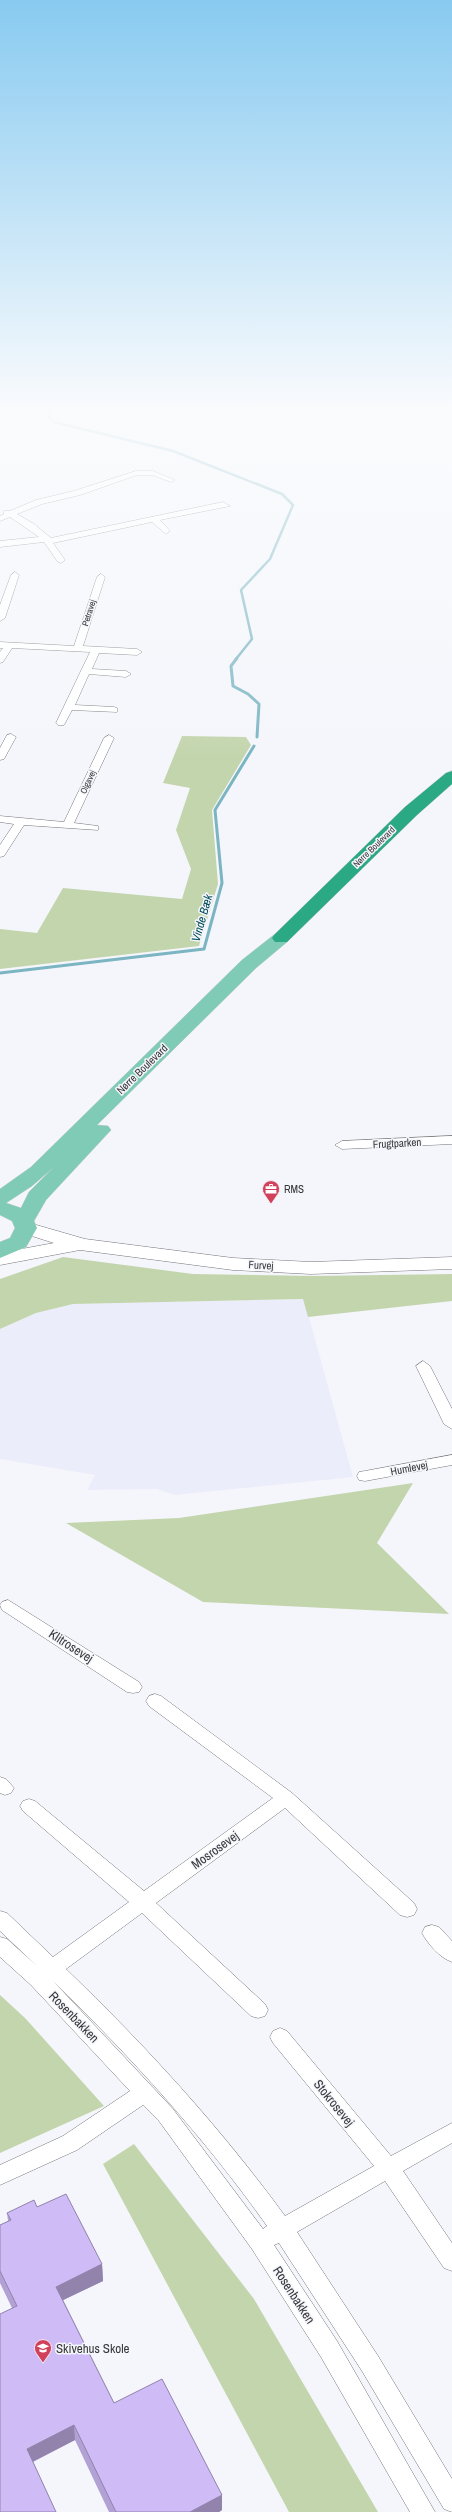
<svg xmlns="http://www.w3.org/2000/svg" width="452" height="2512" viewBox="0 0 452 2512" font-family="'Archivo Narrow',sans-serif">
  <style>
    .built { fill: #ecedfa }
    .green { fill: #c3d5ad }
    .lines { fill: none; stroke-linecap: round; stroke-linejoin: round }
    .stream-far1 { stroke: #7bb5c2; stroke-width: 2.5 }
    .stream { stroke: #7bb5c2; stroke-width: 3 }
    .street-casing { stroke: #747579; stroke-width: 1 }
    .secondary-casing { stroke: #747579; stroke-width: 1 }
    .primary-casing { stroke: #d3d3d4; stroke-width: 1 }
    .highway-casing { stroke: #d3d3d4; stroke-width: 1 }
    .street { fill: #fff; fill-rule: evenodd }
    .secondary { fill: #fff; fill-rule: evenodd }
    .primary { fill: #80cbb5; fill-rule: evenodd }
    .highway { fill: #2ba884; fill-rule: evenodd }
    .wall { fill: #b2a1d4 }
    .shaded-wall { fill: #9183ac }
    .building { fill: #cfbbf6; stroke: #9183ac }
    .labels { text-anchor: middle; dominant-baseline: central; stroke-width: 3; stroke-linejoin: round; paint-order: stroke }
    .far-street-label { font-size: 9px; fill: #38383a; stroke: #f5f6fb }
    .street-label { font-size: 11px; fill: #38383a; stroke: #f5f6fb }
    .poi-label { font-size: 11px; fill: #38383a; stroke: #f5f6fb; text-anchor: start }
    .water-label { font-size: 12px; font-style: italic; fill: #004c59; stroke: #f5f6fb }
    .near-street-label { font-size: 13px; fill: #38383a; stroke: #f5f6fb }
    .near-poi-label { font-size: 13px; fill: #38383a; stroke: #f5f6fb; text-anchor: start }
  </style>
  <rect width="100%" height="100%" fill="#f5f6fb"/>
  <!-- built -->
  <polygon class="built" points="304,1299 353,1477 175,1495 157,1489 87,1490 95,1475 0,1459 0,1329 36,1313 73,1304"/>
  <!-- green -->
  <g class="green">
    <polygon points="182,736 246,737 251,745 212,810 218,884 199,946 0,969 0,929 37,933 63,888 182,899 191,869 176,830 190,788 163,783"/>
    <polygon points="63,1257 193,1274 314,1276 452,1274 452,1301 308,1317 303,1299 73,1304 36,1313 0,1329 0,1279"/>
    <polygon points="413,1483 377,1543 449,1614 203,1602 66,1523 179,1518"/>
    <polygon points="0,1995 25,2018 104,2106 0,2153"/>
    <polygon points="134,2144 254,2299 378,2512 289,2512 103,2164"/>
  </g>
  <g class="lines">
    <!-- stream-far1 -->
    <polyline class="stream-far1" points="45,407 49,408 49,417 54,422 173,451 282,494 293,505 270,559 241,590 252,639 236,659"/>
    <!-- stream -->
    <g class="stream">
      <polyline points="237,658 231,666 233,686 248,694 259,704 257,737"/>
      <polyline points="0,973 204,949 222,883 215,810 254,746"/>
    </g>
    <!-- street casing -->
    <g class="street-casing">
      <g id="street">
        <polygon points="136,471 153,471 175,480 171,482 152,475 137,475 80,495 42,504 17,514 34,524 51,538 223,502 230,506 160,520 170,531 166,534 152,522 53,543 65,560 61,563 58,562 44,542 0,547 0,541 39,537 10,517 0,521 0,516 4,514 4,511 10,511 36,500 74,491"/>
        <polygon points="15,572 19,575 5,618 0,621 0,605 11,575"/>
        <polygon points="101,574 105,577 83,646 137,649 142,652 137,655 99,653 92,669 126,671 131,674 126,677 89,674 75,705 114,707 117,708 117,712 72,710 64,725 58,725 56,723 90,652 12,648 3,662 0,663 0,652 3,648 0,648 0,642 74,646 97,577"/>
        <polygon points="11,734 16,737 4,759 0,760 0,748 7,735"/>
        <polygon points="109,735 114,738 74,823 98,826 98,830 24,825 4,856 0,857 0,845 14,824 0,822 0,816 64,822 104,738"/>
        <polygon points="452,1136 452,1144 342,1149 335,1145 342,1141"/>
        <polygon points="423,1361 430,1366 452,1409 452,1429 444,1424 416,1366"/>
        <polygon points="452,1455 452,1465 365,1481 359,1480 357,1476 359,1472 365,1471"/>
        <polygon points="8,1600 139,1682 142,1687 139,1692 133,1693 127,1692 2,1610 0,1605 2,1602"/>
        <path d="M155 1694 161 1696 292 1793 414 1903 417 1909 414 1915 407 1917 400 1915 285 1808 156 1903 265 2004 268 2010 265 2016 258 2018 251 2016 142 1913 66 1969C146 2046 220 2127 285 2216L374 2166 273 2043 270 2037 273 2031 280 2028 287 2031 391 2156 452 2123V2143L403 2171 452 2243V2271L444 2268 385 2181 297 2232 378 2356 452 2479V2512L444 2509 362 2371 279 2243 274 2245 337 2341 435 2512H410L321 2357 252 2249 159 2121 143 2105 77 2150 0 2185V2165L63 2136 130 2091 31 1985 0 1957V1937L7 1939 37 1966 0 1931V1911L7 1913 53 1957 129 1902 23 1811 20 1806 23 1801 29 1799 35 1801 144 1891 273 1798 149 1706 146 1701 149 1696ZM53 1981C131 2057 204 2137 267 2226L263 2229 173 2109Z"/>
        <polygon points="0,1777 6,1779 14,1788 11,1793 5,1795 0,1793"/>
        <path d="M432 1925 439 1927 452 1941V1962C440 1958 428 1944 422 1933L425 1927Z"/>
      </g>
    </g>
    <!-- secondary casing -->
    <g class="secondary-casing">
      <polygon id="secondary" points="26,1222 85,1239 233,1258 311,1262 452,1257 452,1269 311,1274 233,1270 80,1250 0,1265 0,1253 54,1243 19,1232 16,1228 19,1224"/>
    </g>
    <!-- primary casing -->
    <g class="primary-casing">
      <path id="primary" d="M281 933 287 934 290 938 287 942 256 968 97 1125 108 1126 111 1130 46 1200 34 1221 37 1228 26 1247 0 1258V1242L10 1238 15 1228 12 1221 0 1215V1189L31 1167 242 960 275 934ZM54 1167 29 1192 21 1208 6 1203 32 1186Z"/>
    </g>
    <!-- highway casing -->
    <g class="highway-casing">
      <polygon id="highway" points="452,771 452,784 417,815 287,942 275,942 272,938 275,934 405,807 446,773"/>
    </g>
    <!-- street -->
    <use href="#street" class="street"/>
    <!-- secondary -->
    <use href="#secondary" class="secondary"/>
    <!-- primary -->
    <use href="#primary" class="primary"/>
    <!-- highway -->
    <use href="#highway" class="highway"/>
  </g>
  <!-- wall -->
  <polygon class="wall" points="37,2207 102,2264 103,2281 63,2300 114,2403 222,2495 222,2510 219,2512 109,2512 75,2440 33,2462 0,2512 12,2308 0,2283 0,2225 8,2221 7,2213"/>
  <!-- shaded-wall -->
  <g class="shaded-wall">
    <polygon points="102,2264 103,2281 57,2303 56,2287"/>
    <polygon points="74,2425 75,2440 28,2464 27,2449"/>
    <polygon points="222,2495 222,2510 219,2512 190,2512"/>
  </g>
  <!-- building -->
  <polygon class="building" points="66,2194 102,2264 56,2287 114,2403 162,2379 222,2495 190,2512 116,2512 74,2425 27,2449 56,2512 0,2512 0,2314 17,2306 0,2271 0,2225 11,2220 7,2213 34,2200 37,2207"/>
  <!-- sky -->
  <linearGradient id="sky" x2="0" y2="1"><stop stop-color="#88caf0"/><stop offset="0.54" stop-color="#fafbfd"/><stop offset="1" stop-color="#fafbfd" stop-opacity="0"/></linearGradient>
  <rect width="452" height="759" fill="url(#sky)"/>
  <!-- icons -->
  <defs>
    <g id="office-pin" transform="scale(0.9)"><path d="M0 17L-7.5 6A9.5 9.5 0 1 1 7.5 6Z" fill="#d1415b" stroke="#f5f6fb"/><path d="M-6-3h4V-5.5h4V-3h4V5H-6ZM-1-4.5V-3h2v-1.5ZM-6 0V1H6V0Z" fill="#fff"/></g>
    <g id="school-pin" transform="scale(0.9)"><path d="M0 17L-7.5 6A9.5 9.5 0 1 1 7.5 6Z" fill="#d1415b" stroke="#f5f6fb"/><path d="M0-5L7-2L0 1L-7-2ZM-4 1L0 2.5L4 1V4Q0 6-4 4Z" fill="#fff"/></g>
  </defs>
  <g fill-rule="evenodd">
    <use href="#office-pin" x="271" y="1189"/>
    <use href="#school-pin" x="43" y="2348"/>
  </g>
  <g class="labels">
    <!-- far-street labels -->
    <g class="far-street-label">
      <text transform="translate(89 613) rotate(-72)">Petravej</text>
      <text transform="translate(88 782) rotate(-65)">Olgavej</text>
      <text transform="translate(374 847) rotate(-44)">Nørre Boulevard</text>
    </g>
    <!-- street labels -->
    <g class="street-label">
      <text transform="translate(142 1069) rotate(-44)">Nørre Boulevard</text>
      <text transform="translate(397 1143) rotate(-3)">Frugtparken</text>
      <text transform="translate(261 1265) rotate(3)">Furvej</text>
      <text transform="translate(409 1468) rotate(-11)">Humlevej</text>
    </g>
    <!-- poi labels -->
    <g class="poi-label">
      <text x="284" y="1189">RMS</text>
    </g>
    <!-- water labels -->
    <g class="water-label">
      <text transform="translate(202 918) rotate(-74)">Vinde Bæk</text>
    </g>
    <!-- near-street labels -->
    <g class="near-street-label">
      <text transform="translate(71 1646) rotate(33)">Klitrosevej</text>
      <text transform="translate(215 1850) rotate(-36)">Mosrosevej</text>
      <text transform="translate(74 2017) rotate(46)">Rosenbakken</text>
      <text transform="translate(334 2103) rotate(51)">Stokrosevej</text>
      <text transform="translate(294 2295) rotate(57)">Rosenbakken</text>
    </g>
    <!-- near-poi labels -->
    <g class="near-poi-label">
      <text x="56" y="2348">Skivehus Skole</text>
    </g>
  </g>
</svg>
